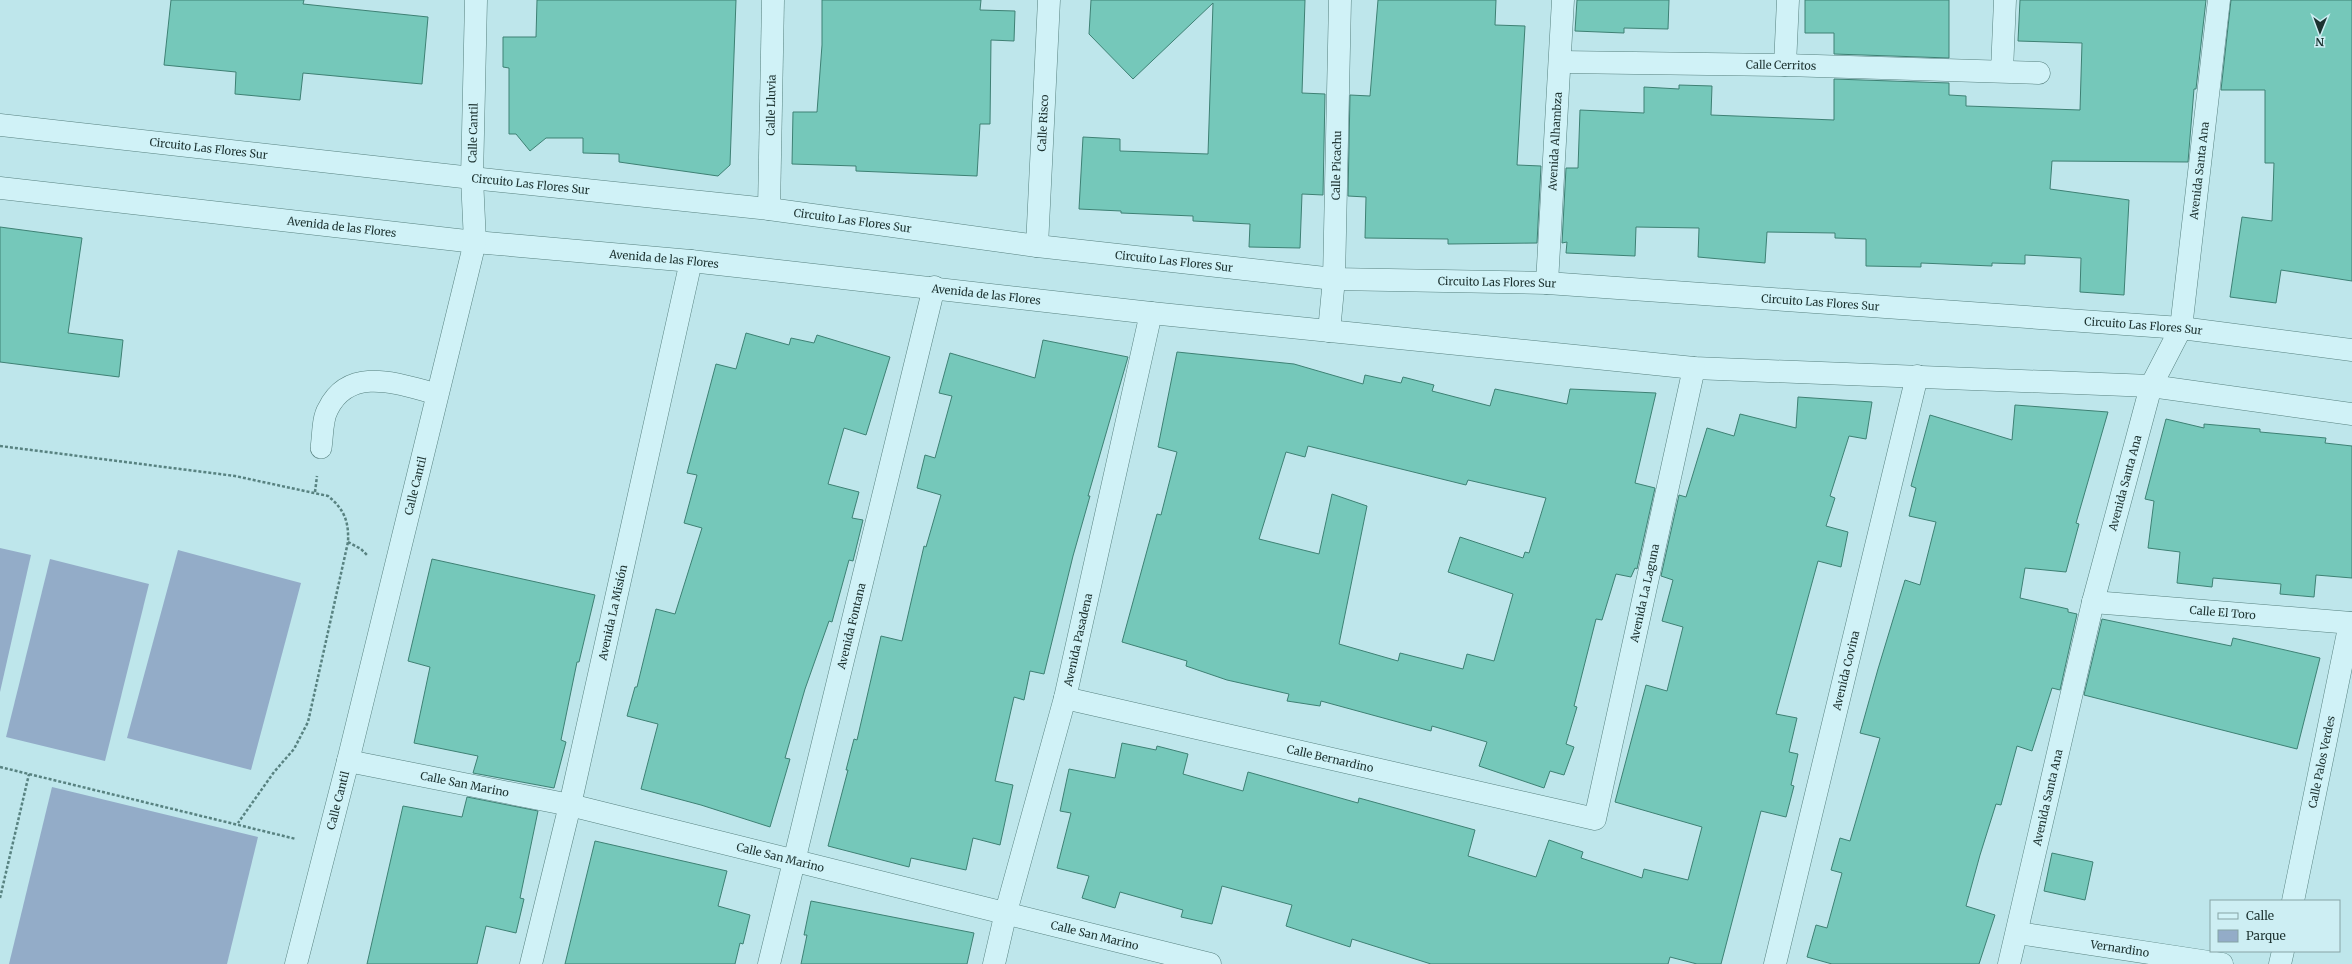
<svg xmlns="http://www.w3.org/2000/svg" width="2352" height="964" viewBox="0 0 2352 964" font-family="Merriweather,serif">
  <style>
    .green { fill: #93acc8 }
    .building { fill: #75c8ba; stroke: #3e8174; fill-rule: evenodd }
    .lines { fill: none; stroke-linecap: round; stroke-linejoin: round }
    .service-casing { stroke: #588280; stroke-width: 22 }
    .minor-casing { stroke: #588280; stroke-width: 23 }
    .path { stroke: #588280; stroke-width: 2.5; stroke-dasharray: 3 2; stroke-linecap: butt }
    .service { stroke: #d0f2f7; stroke-width: 21 }
    .minor { stroke: #d0f2f7; stroke-width: 22 }
    .labels { text-anchor: middle; dominant-baseline: central; stroke-width: 4; stroke-linejoin: round; paint-order: stroke }
    .street-label { font-size: 11px; fill: #1c3230; stroke: #cdeef3 }
  </style>
  <rect width="100%" height="100%" fill="#bee6eb"/>
  <!-- green -->
  <g class="green">
    <polygon points="0,548 31,555 0,692"/>
    <polygon points="178,550 301,583 251,770 127,738"/>
    <polygon points="50,559 149,584 105,761 6,737"/>
    <polygon points="52,787 258,837 227,964 9,964"/>
  </g>
  <!-- building -->
  <g class="building">
    <polygon points="171,0 304,0 303,4 428,17 422,84 303,73 300,100 235,94 236,72 164,65"/>
    <polygon points="537,0 736,0 730,165 718,176 619,162 619,154 583,153 583,138 546,138 530,151 516,134 509,134 509,68 503,67 503,37 536,37"/>
    <polygon points="822,0 981,0 980,10 1015,11 1014,41 991,40 990,124 980,124 977,176 856,171 856,166 792,164 793,112 817,112 822,45"/>
    <polygon points="1091,0 1305,0 1302,93 1325,94 1323,195 1302,194 1300,248 1249,247 1250,224 1193,221 1193,216 1121,213 1121,211 1079,209 1083,137 1120,139 1120,151 1208,154 1213,3 1133,79 1089,34"/>
    <polygon points="1378,0 1496,0 1495,25 1525,26 1517,165 1541,166 1537,243 1448,244 1448,239 1365,238 1366,197 1348,196 1350,95 1370,96"/>
    <polygon points="1577,0 1669,0 1668,29 1624,28 1624,33 1575,31"/>
    <polygon points="1805,0 1949,0 1949,58 1834,54 1834,33 1805,33"/>
    <polygon points="2020,0 2206,0 2196,89 2194,89 2188,162 2052,161 2050,189 2129,200 2124,295 2080,292 2081,258 2025,255 2025,264 1992,263 1992,266 1921,263 1921,267 1866,266 1866,239 1835,238 1835,233 1767,232 1765,263 1698,257 1699,228 1636,227 1635,256 1566,253 1567,242 1562,243 1566,168 1578,168 1580,110 1644,113 1644,87 1679,89 1679,85 1712,86 1711,115 1834,120 1834,79 1949,83 1949,95 1966,96 1966,106 2080,110 2082,43 2018,41"/>
    <polygon points="2231,0 2352,0 2352,281 2281,270 2276,303 2230,297 2242,217 2272,221 2274,163 2265,163 2265,90 2221,90"/>
    <polygon points="0,227 82,238 68,333 123,340 119,377 0,362"/>
    <polygon points="746,333 789,345 791,338 814,343 817,335 890,357 866,435 844,428 828,484 859,492 852,518 863,520 853,561 849,560 832,622 829,621 805,689 785,758 790,759 770,827 701,805 641,789 658,724 627,716 635,687 637,687 656,609 675,614 702,528 684,523 697,475 687,473 716,364 736,369"/>
    <polygon points="1043,340 1128,357 1088,496 1090,496 1073,556 1044,674 1030,671 1024,700 1014,697 995,781 1013,785 1000,845 973,838 966,870 911,858 909,867 828,846 848,770 846,770 854,739 857,740 881,636 902,641 924,546 926,547 941,495 917,488 925,455 935,458 952,396 939,393 950,353 1035,378"/>
    <path d="M1177 352 1294 364 1363 384 1365 375 1401 383 1403 377 1434 385 1432 391 1490 406 1495 389 1567 404 1570 389 1656 393 1635 483 1655 488 1637 569 1635 568 1631 577 1616 574 1602 620 1596 619 1574 706 1577 707 1566 744 1574 747 1564 775 1550 771 1544 788 1479 766 1487 742 1432 726 1431 731 1321 701 1320 706 1287 701 1289 694 1227 680 1186 666 1187 661 1122 642 1157 514 1161 515 1177 452 1158 447ZM1308 446 1466 485 1468 480 1546 498 1529 553 1525 552 1523 558 1460 537 1448 572 1513 594 1494 661 1467 654 1463 669 1400 653 1398 661 1339 644 1367 506 1332 494 1319 554 1259 539 1286 452 1305 457Z"/>
    <polygon points="1798,397 1872,402 1866,439 1849,436 1830,496 1835,498 1826,526 1848,532 1841,567 1818,561 1776,714 1797,718 1789,752 1798,754 1791,785 1794,786 1786,817 1761,811 1721,964 1697,964 1670,957 1668,964 1431,964 1352,939 1350,947 1286,926 1292,905 1222,886 1212,924 1181,917 1183,910 1120,892 1115,908 1082,898 1089,876 1057,868 1071,813 1060,811 1069,769 1115,778 1122,743 1156,750 1157,746 1188,754 1183,774 1243,791 1248,772 1358,803 1359,798 1475,830 1468,856 1536,877 1549,840 1583,852 1581,858 1642,878 1644,869 1688,880 1702,827 1615,802 1646,685 1667,691 1683,627 1662,621 1673,580 1661,576 1679,495 1686,497 1707,428 1734,436 1740,414 1796,428"/>
    <polygon points="2015,405 2108,412 2076,523 2079,524 2066,572 2025,568 2020,598 2068,609 2068,612 2077,614 2060,690 2052,688 2032,751 2017,746 2001,805 1996,804 1980,855 1966,906 1995,915 1979,964 1832,964 1807,957 1816,925 1827,928 1842,873 1831,870 1840,838 1850,841 1880,738 1860,733 1878,669 1905,580 1920,585 1936,522 1909,516 1916,488 1911,486 1930,415 2012,440"/>
    <polygon points="2166,419 2204,428 2204,424 2260,429 2260,432 2326,438 2325,443 2352,446 2352,578 2316,575 2314,597 2280,594 2281,584 2213,578 2212,587 2177,583 2180,552 2148,548 2154,501 2145,499"/>
    <polygon points="432,559 595,595 579,662 577,662 561,740 566,742 554,788 473,773 478,756 414,743 430,667 408,661"/>
    <polygon points="2102,619 2231,646 2233,638 2320,658 2297,749 2084,695"/>
    <polygon points="467,797 538,811 520,898 524,899 516,933 486,926 477,964 367,964 403,806 462,817"/>
    <polygon points="595,841 727,871 718,906 750,915 743,944 740,943 735,964 565,964"/>
    <polygon points="2052,853 2093,862 2085,900 2044,891"/>
    <polygon points="811,901 974,933 967,964 801,964 807,935 804,935"/>
  </g>
  <g class="lines">
    <!-- service casing -->
    <g class="service-casing">
      <path id="service" d="M321 448C323 436 322 419 328 409 350 364 401 385 437 394"/>
    </g>
    <!-- minor casing -->
    <g class="minor-casing">
      <g id="minor">
        <path id="s1" d="M1561 62 1785 65 2039 73"/>
        <polyline points="1785,65 1788,0"/>
        <polyline points="2002,71 2005,0"/>
        <path id="s2" d="M0 125 472 178 769 209 1037 246 1334 279 1547 283 2181 328 2352 350"/>
        <path id="s3" d="M0 188 475 242 691 261 1151 313 1694 368 2151 386 2352 414"/>
        <path id="s4" d="M769 209 773 0"/>
        <path id="s5" d="M1037 246 1049 0"/>
        <path id="s6" d="M1547 283 1563 0"/>
        <path id="s7" d="M1329 331 1334 279 1340 0"/>
        <path id="s8" d="M2093 602 2352 623"/>
        <path id="s9" d="M1065 698 1595 819 1694 368"/>
        <path id="s10" d="M348 761 570 805 1210 964"/>
        <path id="s11" d="M2293 901 2350 623"/>
        <path id="s12" d="M2018 933 2222 964"/>
        <path id="s13" d="M296 964 348 761 475 242 472 178 476 0"/>
        <path id="s14" d="M531 964 570 805 691 261"/>
        <path id="s15" d="M769 964 934 287"/>
        <path id="s16" d="M994 964 1006 912 1065 698 1151 313"/>
        <path id="s17" d="M1775 964 1917 376"/>
        <path id="s18" d="M2009 964 2093 602 2151 386 2181 328 2219 0"/>
        <polyline points="2280,964 2283,951"/>
      </g>
    </g>
    <!-- path -->
    <g class="path">
      <path d="M0 446 235 476 328 496C344 509 349 521 348 542L308 722 294 749 274 772 238 823"/>
      <polyline points="315,492 317,476"/>
      <polyline points="348,542 361,549 368,556"/>
      <polyline points="0,767 296,839"/>
      <polyline points="0,898 29,774"/>
    </g>
    <!-- service -->
    <use href="#service" class="service"/>
    <!-- minor -->
    <use href="#minor" class="minor"/>
  </g>
  <g class="labels">
    <!-- street labels -->
    <g class="street-label">
      <text stroke="none"><textPath href="#s1" startOffset="220">Calle Cerritos</textPath></text>
      <text stroke="none"><textPath href="#s4" startOffset="104">Calle Lluvia</textPath></text>
      <text stroke="none"><textPath href="#s5" startOffset="123">Calle Risco</textPath></text>
      <text stroke="none"><textPath href="#s13" startOffset="853">Calle Cantil</textPath></text>
      <text stroke="none"><textPath href="#s6" startOffset="142">Avenida Alhambza</textPath></text>
      <text stroke="none"><textPath href="#s2" startOffset="210">Circuito Las Flores Sur</textPath></text>
      <text stroke="none"><textPath href="#s7" startOffset="166">Calle Picachu</textPath></text>
      <text stroke="none"><textPath href="#s18" startOffset="819">Avenida Santa Ana</textPath></text>
      <text stroke="none"><textPath href="#s2" startOffset="534">Circuito Las Flores Sur</textPath></text>
      <text stroke="none"><textPath href="#s2" startOffset="858">Circuito Las Flores Sur</textPath></text>
      <text stroke="none"><textPath href="#s3" startOffset="344">Avenida de las Flores</textPath></text>
      <text stroke="none"><textPath href="#s3" startOffset="668">Avenida de las Flores</textPath></text>
      <text stroke="none"><textPath href="#s2" startOffset="1182">Circuito Las Flores Sur</textPath></text>
      <text stroke="none"><textPath href="#s2" startOffset="1506">Circuito Las Flores Sur</textPath></text>
      <text stroke="none"><textPath href="#s3" startOffset="992">Avenida de las Flores</textPath></text>
      <text stroke="none"><textPath href="#s2" startOffset="1830">Circuito Las Flores Sur</textPath></text>
      <text stroke="none"><textPath href="#s2" startOffset="2154">Circuito Las Flores Sur</textPath></text>
      <text stroke="none"><textPath href="#s18" startOffset="495">Avenida Santa Ana</textPath></text>
      <text stroke="none"><textPath href="#s13" startOffset="493">Calle Cantil</textPath></text>
      <text stroke="none"><textPath href="#s9" startOffset="775">Avenida La Laguna</textPath></text>
      <text stroke="none"><textPath href="#s8" startOffset="130">Calle El Toro</textPath></text>
      <text stroke="none"><textPath href="#s14" startOffset="361">Avenida La Misión</textPath></text>
      <text stroke="none"><textPath href="#s15" startOffset="348">Avenida Fontana</textPath></text>
      <text stroke="none"><textPath href="#s16" startOffset="335">Avenida Pasadena</textPath></text>
      <text stroke="none"><textPath href="#s17" startOffset="302">Avenida Covina</textPath></text>
      <text stroke="none"><textPath href="#s9" startOffset="272">Calle Bernardino</textPath></text>
      <text stroke="none"><textPath href="#s11" startOffset="142">Calle Palos Verdes</textPath></text>
      <text stroke="none"><textPath href="#s10" startOffset="119">Calle San Marino</textPath></text>
      <text stroke="none"><textPath href="#s18" startOffset="171">Avenida Santa Ana</textPath></text>
      <text stroke="none"><textPath href="#s13" startOffset="169">Calle Cantil</textPath></text>
      <text stroke="none"><textPath href="#s10" startOffset="443">Calle San Marino</textPath></text>
      <text stroke="none"><textPath href="#s10" startOffset="767">Calle San Marino</textPath></text>
      <text stroke="none"><textPath href="#s12" startOffset="103">Vernardino</textPath></text>
    </g>
  </g>
  <!-- legend -->
  <rect x="2210" y="900" width="130" height="52" fill="#cdeef3" stroke="#86a3a5"/>
  <rect x="2218" y="913" width="20" height="6" fill="#d0f2f7" stroke="#86a3a5"/>
  <text x="2246" y="920" font-size="12" fill="#1c3230">Calle</text>
  <rect x="2218" y="930" width="20" height="12" fill="#93acc8" stroke="#86a3a5"/>
  <text x="2246" y="940" font-size="12" fill="#1c3230">Parque</text>
  <!-- north arrow -->
  <g transform="translate(2320 32) rotate(181)" stroke="#cdeef3" stroke-width="3" paint-order="stroke">
  <path d="M0-3L7 15L0 10L-7 15Z" fill="#1c3230"/>
  <text y="-6" font-size="11" font-weight="bold" text-anchor="middle" fill="#1c3230">N</text>
  </g>
</svg>
